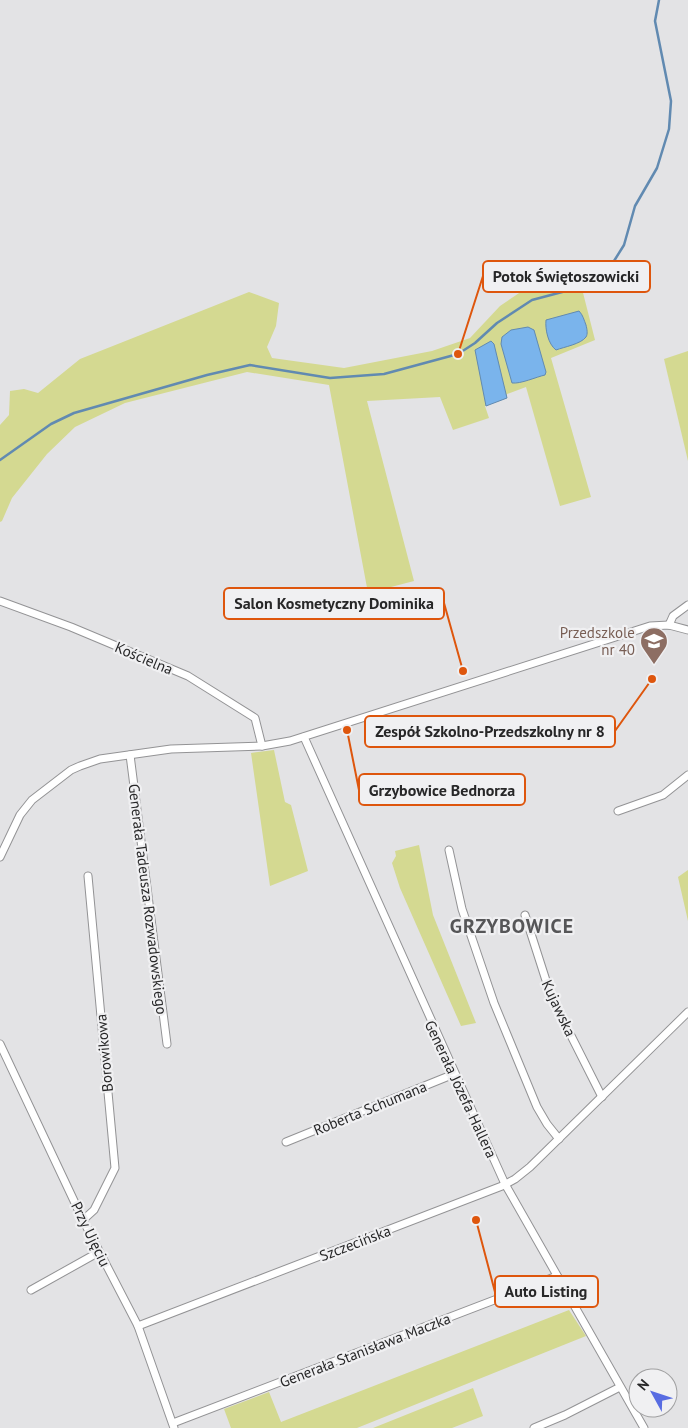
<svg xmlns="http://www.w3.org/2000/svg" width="688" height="1428" viewBox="0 0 688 1428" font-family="'PT Sans',sans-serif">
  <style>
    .green { fill: #d4d991 }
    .water { fill: #7ab4ec; stroke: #618ab1 }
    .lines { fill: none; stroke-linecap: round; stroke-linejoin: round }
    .stream { stroke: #618ab1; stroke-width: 2.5 }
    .minor-casing { stroke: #939395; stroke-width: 9 }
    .minor { stroke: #fff; stroke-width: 7 }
    .labels { text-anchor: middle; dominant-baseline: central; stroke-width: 4.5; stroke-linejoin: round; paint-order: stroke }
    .education-label { font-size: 15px; fill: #785e54; stroke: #f0f0f2; text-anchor: end }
    .street-label { font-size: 15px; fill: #272728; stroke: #f0f0f2 }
    .district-label { font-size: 20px; font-weight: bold; letter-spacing: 1px; fill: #565658; stroke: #f0f0f2 }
    .leader { fill: none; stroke: #de560d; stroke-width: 2 }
    .callout-dot { fill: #de560d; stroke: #f0f0f2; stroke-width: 2 }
    .callout { fill: #f0f0f2; stroke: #de560d; stroke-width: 2 }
    .callout-label { font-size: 16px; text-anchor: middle; font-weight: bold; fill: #272728 }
  </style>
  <rect width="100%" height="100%" fill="#e3e3e5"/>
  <!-- green -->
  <g class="green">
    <polygon points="579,277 595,340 551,358 591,497 560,506 526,387 507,394 507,398 485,406 489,418 453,430 440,397 367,401 414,581 368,593 329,385 247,372 125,403 75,427 47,454 12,498 2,521 0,522 0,425 9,415 10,391 24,389 38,393 80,359 249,292 279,303 276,326 267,347 272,358 344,368 432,351 470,338 500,306 528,287"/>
    <polygon points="688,351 688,461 664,359"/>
    <polygon points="274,750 285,802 291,805 308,871 270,886 251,753"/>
    <polygon points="419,845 433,915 476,1023 461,1026 400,888 392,863 396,856 395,851"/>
    <polygon points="688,870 688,921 678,877"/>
    <polygon points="569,1310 586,1336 357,1428 231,1428 224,1409 269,1392 281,1422"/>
    <polygon points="473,1388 483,1416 452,1428 373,1428"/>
  </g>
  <!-- water -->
  <g class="water">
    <path d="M579 311C583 315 584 320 586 325 587 329 588 334 586 337 581 344 564 347 556 350 548 344 545 329 546 320Z"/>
    <path d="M528 327 534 330 546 372 545 375C536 377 521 384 512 383L501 344 502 337 511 330Z"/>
    <polygon points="491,341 494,344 507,398 486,406 475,350"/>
  </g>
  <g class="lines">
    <!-- stream -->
    <polyline class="stream" points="0,460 51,424 74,413 207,375 250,365 330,378 384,374 458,354 475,343 497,323 532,300 581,287 614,261 624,245 635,206 657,168 669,129 671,101 655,21 659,0"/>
    <!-- minor casing -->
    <g class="minor-casing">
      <g id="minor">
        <polyline points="0,601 71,627 188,676 255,718 262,746"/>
        <polyline points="669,625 673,616 688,605"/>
        <polyline points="304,737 505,1184 644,1428"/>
        <polyline points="130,755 167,1044"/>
        <polyline points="618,811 663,795 688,775"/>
        <polyline points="449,850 462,909 494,1003 537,1107 547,1124 559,1139"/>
        <polyline points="0,857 20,815 32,800 71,770 80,766 100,759 171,749 262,746 290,741 650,626 669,625 688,630"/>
        <polyline points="525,915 551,996 602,1097"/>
        <polyline points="0,1044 83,1220 138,1326 174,1428"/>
        <polyline points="286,1142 454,1074"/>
        <polyline points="83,1220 94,1210 115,1168 88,876"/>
        <polyline points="31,1290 99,1252"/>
        <polyline points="138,1326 502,1186 515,1179 530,1167 688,1012"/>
        <polyline points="173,1423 557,1276"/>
        <polyline points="534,1428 565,1415 620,1387"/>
      </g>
    </g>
    <!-- minor -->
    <use href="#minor" class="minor"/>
  </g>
  <!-- icons -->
  <defs>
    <g id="school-pin" transform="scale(1.4375)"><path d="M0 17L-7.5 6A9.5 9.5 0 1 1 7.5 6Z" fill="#8d6e63" stroke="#f0f0f2"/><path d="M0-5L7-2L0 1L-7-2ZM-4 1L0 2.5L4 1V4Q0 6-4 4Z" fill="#fff"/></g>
  </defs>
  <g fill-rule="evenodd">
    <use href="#school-pin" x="654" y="641"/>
  </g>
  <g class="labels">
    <!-- education labels -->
    <g class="education-label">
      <text x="635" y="632">Przedszkole<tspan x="635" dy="17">nr 40</tspan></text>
    </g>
    <!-- street labels -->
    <g class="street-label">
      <text transform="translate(144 658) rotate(23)">Kościelna</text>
      <text transform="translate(148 899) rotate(83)">Generała Tadeusza Rozwadowskiego</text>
      <text transform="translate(559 1008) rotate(65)">Kujawska</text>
      <text transform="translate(104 1053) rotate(-95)">Borowikowa</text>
      <text transform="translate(461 1089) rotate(65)">Generała Józefa Hallera</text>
      <text transform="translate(370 1108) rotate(-22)">Roberta Schumana</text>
      <text transform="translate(91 1234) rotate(64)">Przy Ujęciu</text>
      <text transform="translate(355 1243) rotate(-21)">Szczecińska</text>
      <text transform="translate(365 1350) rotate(-21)">Generała Stanisława Maczka</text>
    </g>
    <!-- district labels -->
    <g class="district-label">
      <text x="512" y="926">GRZYBOWICE</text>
    </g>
  </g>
  <!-- callouts -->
  <path class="leader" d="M458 354L483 276M463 671L444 603M652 679L615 731M347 730L359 790M476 1220L495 1292"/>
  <g class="callout-dot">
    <circle cx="458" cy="354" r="5"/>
    <circle cx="463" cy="671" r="5"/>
    <circle cx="652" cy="679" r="5"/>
    <circle cx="347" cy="730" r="5"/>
    <circle cx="476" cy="1220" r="5"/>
  </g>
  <g class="callout">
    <rect x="483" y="261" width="167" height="31" rx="5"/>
    <rect x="224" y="588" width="220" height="31" rx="5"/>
    <rect x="365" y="716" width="250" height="31" rx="5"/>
    <rect x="359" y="774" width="166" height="31" rx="5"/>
    <rect x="495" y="1276" width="103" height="31" rx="5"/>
  </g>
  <g class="callout-label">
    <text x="566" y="282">Potok Świętoszowicki</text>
    <text x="334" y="609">Salon Kosmetyczny Dominika</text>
    <text x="490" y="737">Zespół Szkolno-Przedszkolny nr 8</text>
    <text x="442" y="796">Grzybowice Bednorza</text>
    <text x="546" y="1297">Auto Listing</text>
  </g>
  <!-- north arrow -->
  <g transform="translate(653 1393) rotate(310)"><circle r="24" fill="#f0f0f2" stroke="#a0a0a1"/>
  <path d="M0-4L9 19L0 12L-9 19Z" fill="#586ce2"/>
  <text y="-8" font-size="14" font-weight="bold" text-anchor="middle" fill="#272728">N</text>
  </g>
</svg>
